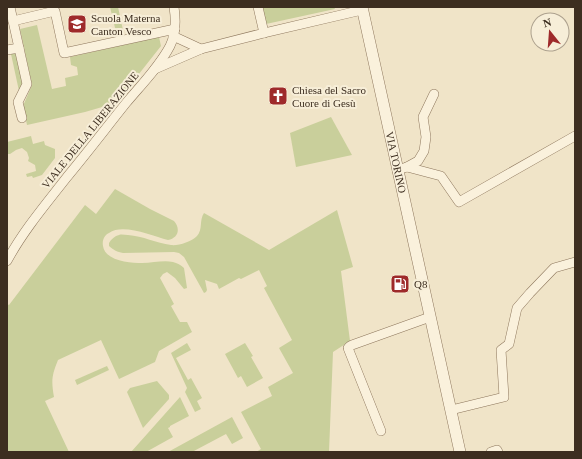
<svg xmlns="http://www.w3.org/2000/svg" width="582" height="459" viewBox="0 0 582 459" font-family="'Times New Roman',serif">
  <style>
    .green { fill: #c9cf9b }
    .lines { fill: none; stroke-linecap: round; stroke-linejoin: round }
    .minor-casing { stroke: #8d765c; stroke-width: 10 }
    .tertiary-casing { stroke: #8d765c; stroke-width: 12 }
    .minor { stroke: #faf1dc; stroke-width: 9 }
    .tertiary { stroke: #faf1dc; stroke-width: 11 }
    .labels { text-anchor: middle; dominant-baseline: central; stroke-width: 4; stroke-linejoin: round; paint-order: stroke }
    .poi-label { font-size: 11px; fill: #3d2e20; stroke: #f7eed8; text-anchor: start }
    .street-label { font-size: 11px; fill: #3d2e20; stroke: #f7eed8 }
  </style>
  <rect width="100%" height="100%" fill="#f0e4c8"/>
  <!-- green -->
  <g class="green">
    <polygon points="110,7 118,7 124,35 117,36"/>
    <polygon points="262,7 334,7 335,9 266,24"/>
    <polygon points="37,25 52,89 66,86 65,78 78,75 77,67 71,65 70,57 159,37 161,46 116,103 85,112 27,125 23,106 32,85 20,29"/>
    <polygon points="16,53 23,83 19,91 11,54"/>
    <polygon points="331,117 352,155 296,167 290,133"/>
    <polygon points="31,136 33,144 44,141 45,145 55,149 55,158 42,175 33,178 32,176 27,177 26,174 36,171 35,165 28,161 29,158 27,152 22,148 16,150 10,154 7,154 7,142"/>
    <path d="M115 189 150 209 174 221C181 229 178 238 168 240 152 236 123 223 109 233 104 235 102 241 103 246 105 261 130 263 142 263 153 263 163 260 173 262 177 263 181 265 184 268L187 288 184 289 175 278 167 272 163 274 160 278 174 304 171 306 180 322H187L192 332 159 351 155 362 119 379 101 340 58 360C52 375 51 380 54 397L45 401 69 452H7V304L9 305 85 205 96 214Z"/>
    <path d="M337 210 353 267 341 271 350 341 333 352 329 452H256L261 449 241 412 272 396 268 387 293 373 279 348 292 340 264 288 267 286 259 270 241 279 239 278 219 289 217 284 205 280 207 290 206 292 204 293 184 257 179 253 174 252 123 253C117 252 114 250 109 246V243C111 239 115 236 119 235 121 234 125 235 128 235 143 236 156 243 171 245 178 246 191 242 197 236 203 230 199 220 204 213L269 250Z"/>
    <polygon points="187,343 191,350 176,358 188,380 191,378 202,398 197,401 201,409 195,412 185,392 187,388 171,353"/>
    <polygon points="245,343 253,356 251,357 263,378 247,387 241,376 238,378 225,354"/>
    <polygon points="107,366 109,370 77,385 75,380"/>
    <polygon points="157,381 169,395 169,399 143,428 127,392 130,388"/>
    <polygon points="180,397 189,416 170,426 170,427 168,428 173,437 146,452 131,452"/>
    <polygon points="232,417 243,438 232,444 226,434 192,452 168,452"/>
  </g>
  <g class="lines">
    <!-- minor casing -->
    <g class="minor-casing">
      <g id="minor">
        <polyline points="10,7 13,21 55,11 64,53 175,29"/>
        <polyline points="258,7 264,33"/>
        <polyline points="13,21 27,84 18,102 22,118"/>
        <polyline points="173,36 201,49"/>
        <polyline points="7,50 19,48"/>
        <polyline points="155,69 201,49 264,33 362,10"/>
        <polyline points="407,167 418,161 424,151 426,137 423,117 434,94"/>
        <polyline points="397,170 407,167 441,176 459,202 575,136"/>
        <path d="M7 261C23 231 46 204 67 177 87 153 106 128 126 103 141 85 159 67 170 46 176 34 176 20 174 7"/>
        <polyline points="451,410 504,397 501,350 509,344 517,308 530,293 554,268 575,262"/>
        <polyline points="381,431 348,348 350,346 352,345 430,317"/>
        <polyline points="491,452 497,450 498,452"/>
      </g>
    </g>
    <!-- tertiary casing -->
    <g class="tertiary-casing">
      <g id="tertiary">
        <path id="s1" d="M362 7 460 452"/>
      </g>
    </g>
    <!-- minor -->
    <use href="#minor" class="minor"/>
    <!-- tertiary -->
    <use href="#tertiary" class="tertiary"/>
  </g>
  <!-- icons -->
  <defs>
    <g id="school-square" transform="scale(1)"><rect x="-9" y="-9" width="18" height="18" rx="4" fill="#9e2a2b" stroke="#f7eed8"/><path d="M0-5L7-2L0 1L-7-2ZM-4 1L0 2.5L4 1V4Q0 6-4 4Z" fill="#fff"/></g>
    <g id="church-square" transform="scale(1)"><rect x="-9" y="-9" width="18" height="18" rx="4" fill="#9e2a2b" stroke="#f7eed8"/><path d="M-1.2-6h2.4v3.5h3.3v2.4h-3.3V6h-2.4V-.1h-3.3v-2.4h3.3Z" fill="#fff"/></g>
    <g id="fuel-square" transform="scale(1)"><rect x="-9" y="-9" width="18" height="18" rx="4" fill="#9e2a2b" stroke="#f7eed8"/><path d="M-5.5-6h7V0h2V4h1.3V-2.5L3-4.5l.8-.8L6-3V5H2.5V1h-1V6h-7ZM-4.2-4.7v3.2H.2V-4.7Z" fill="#fff"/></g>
  </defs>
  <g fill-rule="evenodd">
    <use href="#school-square" x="77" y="24"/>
    <use href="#church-square" x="278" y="96"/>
    <use href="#fuel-square" x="400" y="284"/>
  </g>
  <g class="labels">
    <!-- poi labels -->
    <g class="poi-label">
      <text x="91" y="18">Scuola Materna<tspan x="91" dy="13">Canton Vesco</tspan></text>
      <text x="292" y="90">Chiesa del Sacro<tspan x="292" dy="13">Cuore di Gesù</tspan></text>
      <text x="414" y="284">Q8</text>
    </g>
    <!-- street labels -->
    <g class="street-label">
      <text transform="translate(90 130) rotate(-51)">VIALE DELLA LIBERAZIONE</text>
      <text stroke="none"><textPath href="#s1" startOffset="159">VIA TORINO</textPath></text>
    </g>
  </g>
  <!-- border -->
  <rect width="582" height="459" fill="none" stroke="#3d2e20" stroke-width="16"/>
  <!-- north arrow -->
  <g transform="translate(550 32) rotate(343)"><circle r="19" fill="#f7eed8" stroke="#ada18e"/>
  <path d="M0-3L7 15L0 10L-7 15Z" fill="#9e2a2b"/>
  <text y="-6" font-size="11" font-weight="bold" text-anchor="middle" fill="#3d2e20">N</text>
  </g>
</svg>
